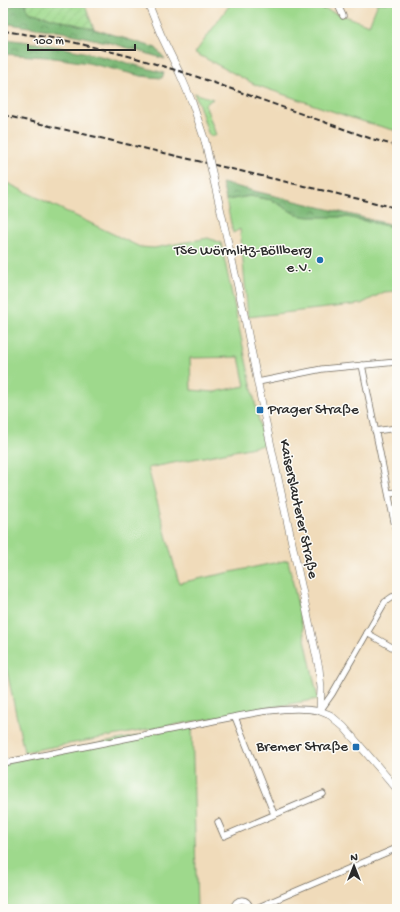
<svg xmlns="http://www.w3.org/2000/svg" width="400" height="912" viewBox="0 0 400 912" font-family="'Gochi Hand',sans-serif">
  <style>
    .green { fill: #9ed98c; stroke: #64825c; fill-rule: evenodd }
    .forest { fill: url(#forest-crowns); stroke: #547252 }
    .garden { fill: url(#garden-furrows); stroke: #64825c }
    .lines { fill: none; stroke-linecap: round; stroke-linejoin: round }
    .minor-casing { stroke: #70695d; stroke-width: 7 }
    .tertiary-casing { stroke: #70695d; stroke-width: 8 }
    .minor { stroke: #fff; stroke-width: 5.5 }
    .tertiary { stroke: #fff; stroke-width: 7 }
    .rail { stroke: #2b2b2b; stroke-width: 2; stroke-dasharray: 6 3; stroke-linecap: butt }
    .tertiary-bridge-casing { stroke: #70695d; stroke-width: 8; stroke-linecap: butt }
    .tertiary-bridge { stroke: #fff; stroke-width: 7 }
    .poi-dot { fill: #1f6fb2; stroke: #fdfcf7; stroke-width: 1.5 }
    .labels { text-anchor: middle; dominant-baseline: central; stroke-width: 3; stroke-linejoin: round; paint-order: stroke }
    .poi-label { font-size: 15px; fill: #2b2b2b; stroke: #fdfcf7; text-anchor: end }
    .street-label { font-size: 15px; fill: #2b2b2b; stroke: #fdfcf7 }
  </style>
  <defs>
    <pattern id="forest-crowns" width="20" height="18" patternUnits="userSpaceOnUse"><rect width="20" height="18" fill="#7eb978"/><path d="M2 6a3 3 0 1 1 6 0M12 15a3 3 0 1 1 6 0" fill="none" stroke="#679763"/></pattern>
    <pattern id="garden-furrows" width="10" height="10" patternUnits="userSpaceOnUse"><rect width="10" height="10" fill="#9ed98c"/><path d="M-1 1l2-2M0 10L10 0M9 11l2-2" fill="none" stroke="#88ba79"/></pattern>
  </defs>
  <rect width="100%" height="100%" fill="#fdfcf7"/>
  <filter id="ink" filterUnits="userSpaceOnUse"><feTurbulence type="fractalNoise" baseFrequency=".025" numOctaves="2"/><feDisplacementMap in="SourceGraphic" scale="8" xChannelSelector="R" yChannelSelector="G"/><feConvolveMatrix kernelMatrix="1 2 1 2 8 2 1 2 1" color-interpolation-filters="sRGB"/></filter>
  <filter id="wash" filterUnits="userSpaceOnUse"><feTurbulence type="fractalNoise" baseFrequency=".012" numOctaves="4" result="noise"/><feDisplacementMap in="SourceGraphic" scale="16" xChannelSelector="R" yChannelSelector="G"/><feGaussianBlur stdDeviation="0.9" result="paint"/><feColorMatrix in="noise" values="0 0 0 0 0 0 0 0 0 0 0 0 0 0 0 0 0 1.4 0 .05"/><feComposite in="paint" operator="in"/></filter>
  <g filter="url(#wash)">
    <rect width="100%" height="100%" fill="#f0dbba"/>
    <!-- green -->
    <g class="green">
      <polygon points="231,3 308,3 369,25 378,3 397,3 397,131 358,120 256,85 195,53"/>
      <path d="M194 93 213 99 205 104 216 135C213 137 210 136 208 133L199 105Z"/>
      <path d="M3 181 140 247 154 248 208 238 221 243 264 445 148 468 179 583 288 560 318 699 24 752 3 652ZM239 357 245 386 214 392 191 390 190 358Z"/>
      <polygon points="250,196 272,200 297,215 347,217 397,228 397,291 384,292 361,304 248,317 240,229 233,233 226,200"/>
      <polygon points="192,725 197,909 3,909 3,763"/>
    </g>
    <!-- forest -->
    <g class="forest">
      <polygon points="18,3 25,3 29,12 94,29 156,48 165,59 115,44 63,32 3,23 3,6 11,6"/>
      <path d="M3 39C58 44 111 58 164 73L162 78 150 77 141 76 88 63 47 57 3 54Z"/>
      <polygon points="222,183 397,226 397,228 347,217 309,217 297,215 272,200 250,196 226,200"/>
    </g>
    <!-- garden -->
    <polygon class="garden" points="25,3 84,3 94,29 29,12"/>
  </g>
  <g filter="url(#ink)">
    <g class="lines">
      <!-- minor casing -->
      <g class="minor-casing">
        <g id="minor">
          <polyline points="337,3 343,16"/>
          <polyline points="325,4 327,3"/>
          <polyline points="362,365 397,536"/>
          <polyline points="258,382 322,369 397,362"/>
          <polyline points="375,431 397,428"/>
          <polyline points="389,493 397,492"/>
          <polyline points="367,633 397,650"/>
          <polyline points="235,717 274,814"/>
          <path d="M3 763C67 750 130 738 194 725 231 718 282 704 320 711L332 694 385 602 392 597 397 596"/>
          <polyline points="218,822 224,836 323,794"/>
          <path d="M233 909C235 897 249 897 250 909"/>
          <polyline points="254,909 397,848"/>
        </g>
      </g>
      <!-- tertiary casing -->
      <g class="tertiary-casing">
        <g id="tertiary">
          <polyline points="148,3 161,35 180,74 192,102 205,141"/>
          <polyline points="214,181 243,309 263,409 319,668 321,688 320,711 330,715 344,727 397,789"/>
        </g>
      </g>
      <!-- minor -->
      <use href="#minor" class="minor"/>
      <!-- tertiary -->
      <use href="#tertiary" class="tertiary"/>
      <!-- rail -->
      <g class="rail">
        <polyline points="3,31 59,39 89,46 136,58 192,75 372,139 397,146"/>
        <polyline points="3,115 397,208"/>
      </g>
      <!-- tertiary-bridge casing -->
      <g class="tertiary-bridge-casing">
        <polyline id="tertiary-bridge" points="205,141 214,181"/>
      </g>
      <!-- tertiary-bridge -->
      <use href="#tertiary-bridge" class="tertiary-bridge"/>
    </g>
  </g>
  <!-- markers -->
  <g class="poi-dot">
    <circle cx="320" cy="260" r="4"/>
    <rect x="256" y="406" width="8" height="8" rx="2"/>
    <rect x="352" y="743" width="8" height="8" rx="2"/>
  </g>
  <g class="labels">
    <!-- poi labels -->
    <g class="poi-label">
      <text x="312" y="251">TSG Wörmlitz-Böllberg<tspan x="312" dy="17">e.V.</tspan></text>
      <text x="268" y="410" text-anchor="start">Prager Straße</text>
      <text x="348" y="747">Bremer Straße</text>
    </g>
    <!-- street labels -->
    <g class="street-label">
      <text transform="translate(298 509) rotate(78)">Kaiserslauterer Straße</text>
    </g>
  </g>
  <!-- margin -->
  <rect width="400" height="912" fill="none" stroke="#fdfcf7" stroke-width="16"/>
  <!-- north arrow -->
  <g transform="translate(354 866)" stroke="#fdfcf7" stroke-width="3" paint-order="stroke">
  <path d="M0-3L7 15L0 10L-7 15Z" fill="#2b2b2b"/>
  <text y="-6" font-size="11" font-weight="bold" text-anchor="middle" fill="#2b2b2b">N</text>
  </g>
  <!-- scale -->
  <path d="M28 44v6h107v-6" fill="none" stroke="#2b2b2b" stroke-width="2"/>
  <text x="34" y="44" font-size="12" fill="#2b2b2b" stroke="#fdfcf7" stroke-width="3" paint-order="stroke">100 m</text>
</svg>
